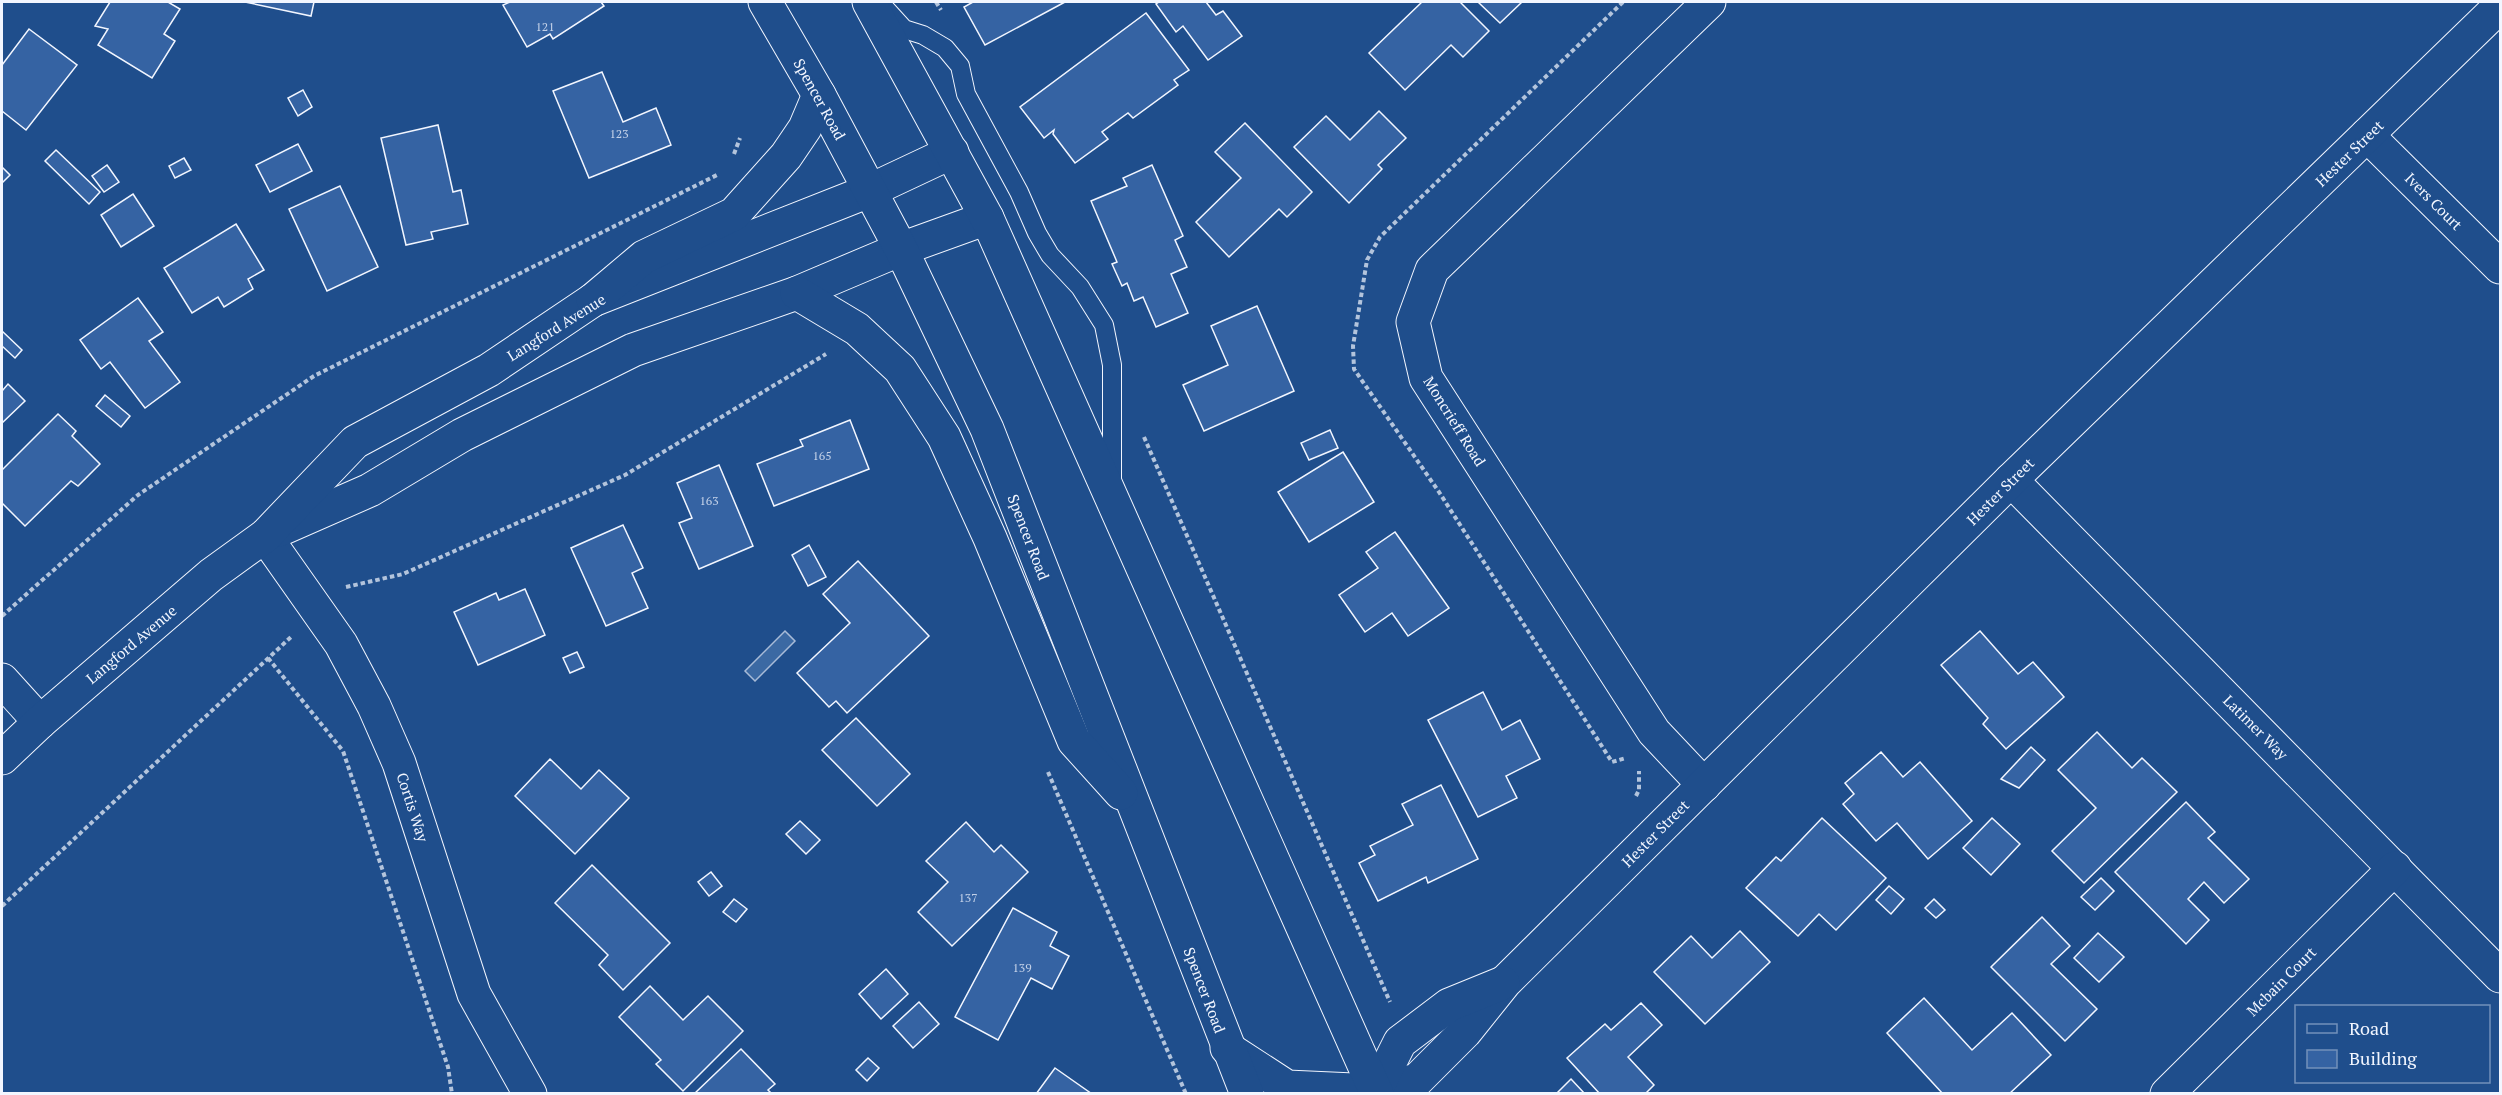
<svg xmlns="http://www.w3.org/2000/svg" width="2502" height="1095" viewBox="0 0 2502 1095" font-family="'PT Serif',serif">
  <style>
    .water { fill: #3b69a3; stroke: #a8bbd7; stroke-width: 1.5 }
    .building { fill: #3563a3; stroke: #f2f6ff; stroke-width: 1.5 }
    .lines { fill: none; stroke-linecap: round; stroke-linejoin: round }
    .lane-casing { stroke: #f2f6ff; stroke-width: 20 }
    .street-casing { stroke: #f2f6ff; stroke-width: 35 }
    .secondary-casing { stroke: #f2f6ff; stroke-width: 35 }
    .primary-casing { stroke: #f2f6ff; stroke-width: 35 }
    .path { stroke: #b3c4dc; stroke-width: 4; stroke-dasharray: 4.5 3; stroke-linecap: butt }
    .lane { stroke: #1f4e8c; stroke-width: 18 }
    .street { stroke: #1f4e8c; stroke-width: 33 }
    .secondary { stroke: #1f4e8c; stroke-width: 33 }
    .primary { stroke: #1f4e8c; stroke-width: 33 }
    .labels { text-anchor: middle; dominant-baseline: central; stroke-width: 4.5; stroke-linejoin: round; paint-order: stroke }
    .number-label { font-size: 12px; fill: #c3d1e8 }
    .street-label { font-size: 15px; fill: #f2f6ff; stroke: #1f4e8c }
  </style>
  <rect width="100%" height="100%" fill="#1f4e8c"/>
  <!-- water -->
  <polygon class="water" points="785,631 795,641 755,681 745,671"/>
  <!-- building -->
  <g class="building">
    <polygon points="110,2 168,2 180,9 164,34 175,41 152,78 98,45 108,29 95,26"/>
    <polygon points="245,2 314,2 311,16"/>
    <polygon points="510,2 601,2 604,6 553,39 550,34 527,47 503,5"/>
    <polygon points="973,2 1065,2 985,45 964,7"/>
    <polygon points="1159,2 1206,2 1216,15 1223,11 1242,36 1208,60 1183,26 1176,32 1156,4"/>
    <polygon points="1422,2 1460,2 1489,31 1463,57 1451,45 1405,90 1369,53"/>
    <polygon points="1478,2 1522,2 1500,23"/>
    <polygon points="1146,13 1189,70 1174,80 1178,85 1133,118 1128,113 1102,132 1108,139 1075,163 1053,134 1054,130 1044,138 1020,107"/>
    <polygon points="29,29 77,65 26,130 2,111 2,65"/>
    <polygon points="602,72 623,122 656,108 671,145 589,178 553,91"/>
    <polygon points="303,90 312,107 298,116 288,98"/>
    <polygon points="1379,111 1406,138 1378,165 1382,169 1349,203 1294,147 1326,116 1350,140"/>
    <polygon points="1245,123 1312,192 1287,217 1279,209 1229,257 1196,222 1241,178 1215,152"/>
    <polygon points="438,125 453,192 461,190 468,224 431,232 433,239 406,245 381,138"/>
    <polygon points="298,144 312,171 270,192 256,165"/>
    <polygon points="56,150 100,192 89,204 45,161"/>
    <polygon points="184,158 191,170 175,178 169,166"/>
    <polygon points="107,165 119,182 104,192 92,176"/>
    <polygon points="1152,165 1183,236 1175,240 1187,267 1171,274 1188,313 1156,327 1143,297 1134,301 1127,283 1122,286 1112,264 1117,262 1091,201 1127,186 1123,178"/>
    <polygon points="2,167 10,175 2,183"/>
    <polygon points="340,186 378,267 327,291 289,209"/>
    <polygon points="133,194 154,226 121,247 101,215"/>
    <polygon points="236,224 264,270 248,279 253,289 224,307 218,297 192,313 164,268"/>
    <polygon points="138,298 163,332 149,341 180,382 145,408 110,362 101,369 80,340"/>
    <polygon points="1257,306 1294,391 1204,431 1183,385 1228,365 1211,326"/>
    <polygon points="2,331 22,350 15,358 2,346"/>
    <polygon points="8,384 25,401 2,423 2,391"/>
    <polygon points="105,395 130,416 121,427 96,406"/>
    <polygon points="58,414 76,431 72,436 100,464 78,486 71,481 25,526 2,503 2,470"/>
    <polygon points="850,420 869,469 774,506 757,464 803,446 800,440"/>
    <polygon points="1330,430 1338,448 1309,460 1301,443"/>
    <polygon points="1343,452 1374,502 1309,542 1278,492"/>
    <polygon points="719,465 753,546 699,569 679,523 692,518 677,483"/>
    <polygon points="623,525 643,568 632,573 648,608 606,626 571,548"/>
    <polygon points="1395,532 1449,608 1408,636 1392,613 1365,632 1339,595 1378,568 1366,552"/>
    <polygon points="809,545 826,577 808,586 792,555"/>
    <polygon points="858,561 929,636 847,713 836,701 829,707 797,673 850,623 823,594"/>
    <polygon points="525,589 545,635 478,665 454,612 496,593 499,600"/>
    <polygon points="1980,631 2018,674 2033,662 2064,697 2006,749 1983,724 1988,718 1941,665"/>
    <polygon points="577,652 584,667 570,673 563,658"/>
    <polygon points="1483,692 1502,730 1520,720 1540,759 1506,776 1517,798 1478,817 1428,720"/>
    <polygon points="856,718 910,774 877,806 822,750"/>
    <polygon points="2097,732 2132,768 2142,758 2177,792 2084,883 2052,851 2096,808 2058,770"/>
    <polygon points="2031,747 2045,760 2019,788 2001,779"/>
    <polygon points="1881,752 1903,777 1920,762 1972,821 1928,859 1897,823 1876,841 1843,804 1854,794 1845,783"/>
    <polygon points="550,759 581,789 599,770 629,798 575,854 515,796"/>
    <polygon points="1441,785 1478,859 1428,883 1426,877 1378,901 1359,863 1375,855 1370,846 1413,825 1402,804"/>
    <polygon points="2186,802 2215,832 2208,838 2249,879 2224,903 2204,882 2188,899 2209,920 2186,944 2115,872"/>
    <polygon points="1822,818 1886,878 1836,930 1819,914 1798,936 1746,888 1776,857 1781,861"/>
    <polygon points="1992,818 2020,844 1991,875 1963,848"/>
    <polygon points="800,821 820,840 806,854 786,834"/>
    <polygon points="966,822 994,852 1001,845 1028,872 952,946 918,912 948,882 926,861"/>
    <polygon points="592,865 670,943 623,990 599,965 608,955 555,903"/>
    <polygon points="711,872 722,886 709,896 698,882"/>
    <polygon points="2101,878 2114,891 2095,910 2081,897"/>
    <polygon points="1889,886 1904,899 1891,914 1876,900"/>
    <polygon points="734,899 747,909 736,922 723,912"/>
    <polygon points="1934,899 1945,910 1936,918 1925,908"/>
    <polygon points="1013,908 1057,932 1050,946 1069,956 1052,989 1031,978 998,1040 955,1017"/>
    <polygon points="2042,917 2070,946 2051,964 2097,1009 2065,1041 1991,967"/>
    <polygon points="1740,931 1770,962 1705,1024 1654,972 1691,936 1712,958"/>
    <polygon points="2098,933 2124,957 2099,982 2074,958"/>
    <polygon points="886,969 908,994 881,1019 859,994"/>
    <polygon points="650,986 683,1020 708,996 743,1031 683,1091 656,1064 661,1060 619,1017"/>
    <polygon points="1924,998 1972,1050 2012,1013 2051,1055 2009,1094 1943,1094 1887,1033"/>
    <polygon points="919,1002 939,1024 913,1048 893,1026"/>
    <polygon points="1641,1003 1662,1025 1628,1057 1654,1085 1645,1094 1600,1094 1567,1058 1605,1024 1611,1030"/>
    <polygon points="741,1049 775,1084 768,1090 772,1094 694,1094"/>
    <polygon points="868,1058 879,1068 867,1081 856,1070"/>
    <polygon points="1055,1068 1092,1094 1036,1094"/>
    <polygon points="1571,1079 1585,1094 1556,1094"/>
  </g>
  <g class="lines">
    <!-- lane casing -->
    <g class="lane-casing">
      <polyline id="lane" points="884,7 904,29 923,35 945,48 960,66 966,94 1019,192 1037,233 1050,255 1080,287 1104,325 1112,365 1112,480"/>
    </g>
    <!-- street casing -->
    <g class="street-casing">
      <g id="street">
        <polyline points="2367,135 2500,267"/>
        <polyline points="2011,480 2500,976"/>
        <polyline points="265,536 341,644 374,706 399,763 474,994 530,1094"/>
        <polyline points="2,680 40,722"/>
        <polyline points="1704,785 1654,732 1426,378 1413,322 1432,270 1709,2"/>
        <polyline points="1227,1048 1287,1087 1376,1091 1417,1080 1465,1032 1505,982 2011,480 2500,6"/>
        <polyline points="1374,1094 1400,1042 1449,1005 1503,983"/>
        <polyline points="2167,1094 2395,868"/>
      </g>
    </g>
    <!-- secondary casing -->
    <g class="secondary-casing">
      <g id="secondary">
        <polyline points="279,530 370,490 462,435 633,350 797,293 901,249 987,218"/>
        <polyline points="2,758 40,722 211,575 265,536 355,442 489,370 593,300 869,191 952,152"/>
      </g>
    </g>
    <!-- primary casing -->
    <g class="primary-casing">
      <g id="primary">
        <polyline points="765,2 819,95 901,249 987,429 1247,1094"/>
        <polyline points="869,2 987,218 1377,1094"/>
        <polyline points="797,293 857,329 900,369 944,437 990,538 1074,741 1121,793"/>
        <polyline points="593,300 644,257 734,214 786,156 805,128 819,95"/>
      </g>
    </g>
    <!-- path -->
    <g class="path">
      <polyline points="936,2 941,10"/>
      <polyline points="1623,2 1380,237 1367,260 1353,346 1354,369 1439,492 1612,762 1626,758"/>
      <polyline points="734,154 740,138"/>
      <polyline points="1144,437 1390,1002"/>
      <polyline points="346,587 403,574 625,475 826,354"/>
      <polyline points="2,616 138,495 314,376 717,175"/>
      <polyline points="268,658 343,751 448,1067 452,1094"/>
      <polyline points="1048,772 1186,1094"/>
      <polyline points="1636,796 1639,790 1639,771"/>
      <polyline points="2,906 291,637"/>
    </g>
    <!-- lane -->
    <use href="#lane" class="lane"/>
    <!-- street -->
    <use href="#street" class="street"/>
    <!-- secondary -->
    <use href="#secondary" class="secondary"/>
    <!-- primary -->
    <use href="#primary" class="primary"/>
  </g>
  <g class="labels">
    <!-- number labels -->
    <g class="number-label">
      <text x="545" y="26">121</text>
      <text x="619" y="133">123</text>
      <text x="822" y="455">165</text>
      <text x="709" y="500">163</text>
      <text x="968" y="897">137</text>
      <text x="1022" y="967">139</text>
    </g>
    <!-- street labels -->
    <g class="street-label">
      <text transform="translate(820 99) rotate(61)">Spencer Road</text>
      <text transform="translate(2349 153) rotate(-44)">Hester Street</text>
      <text transform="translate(2434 201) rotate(45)">Ivers Court</text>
      <text transform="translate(556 327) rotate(-32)">Langford Avenue</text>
      <text transform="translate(1455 421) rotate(58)">Moncrieff Road</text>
      <text transform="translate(2000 491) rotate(-45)">Hester Street</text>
      <text transform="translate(1029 537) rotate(69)">Spencer Road</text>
      <text transform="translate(131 644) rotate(-40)">Langford Avenue</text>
      <text transform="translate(2256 727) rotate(45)">Latimer Way</text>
      <text transform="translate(413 807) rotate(72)">Cortis Way</text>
      <text transform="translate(1655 833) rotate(-45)">Hester Street</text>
      <text transform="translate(2281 981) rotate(-45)">Mcbain Court</text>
      <text transform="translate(1205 990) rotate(69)">Spencer Road</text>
    </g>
  </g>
  <!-- border -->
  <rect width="2502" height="1095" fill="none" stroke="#f2f6ff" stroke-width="6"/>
  <!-- legend -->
  <rect x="2295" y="1005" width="195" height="78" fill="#1f4e8c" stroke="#7391ba" stroke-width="1.5"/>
  <rect x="2307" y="1024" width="30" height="9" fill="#1f4e8c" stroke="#7391ba" stroke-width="1.5"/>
  <text x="2349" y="1035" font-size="18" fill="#f2f6ff">Road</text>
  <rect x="2307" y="1050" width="30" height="18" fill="#3563a3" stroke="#7391ba" stroke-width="1.5"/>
  <text x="2349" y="1065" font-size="18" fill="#f2f6ff">Building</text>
</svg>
